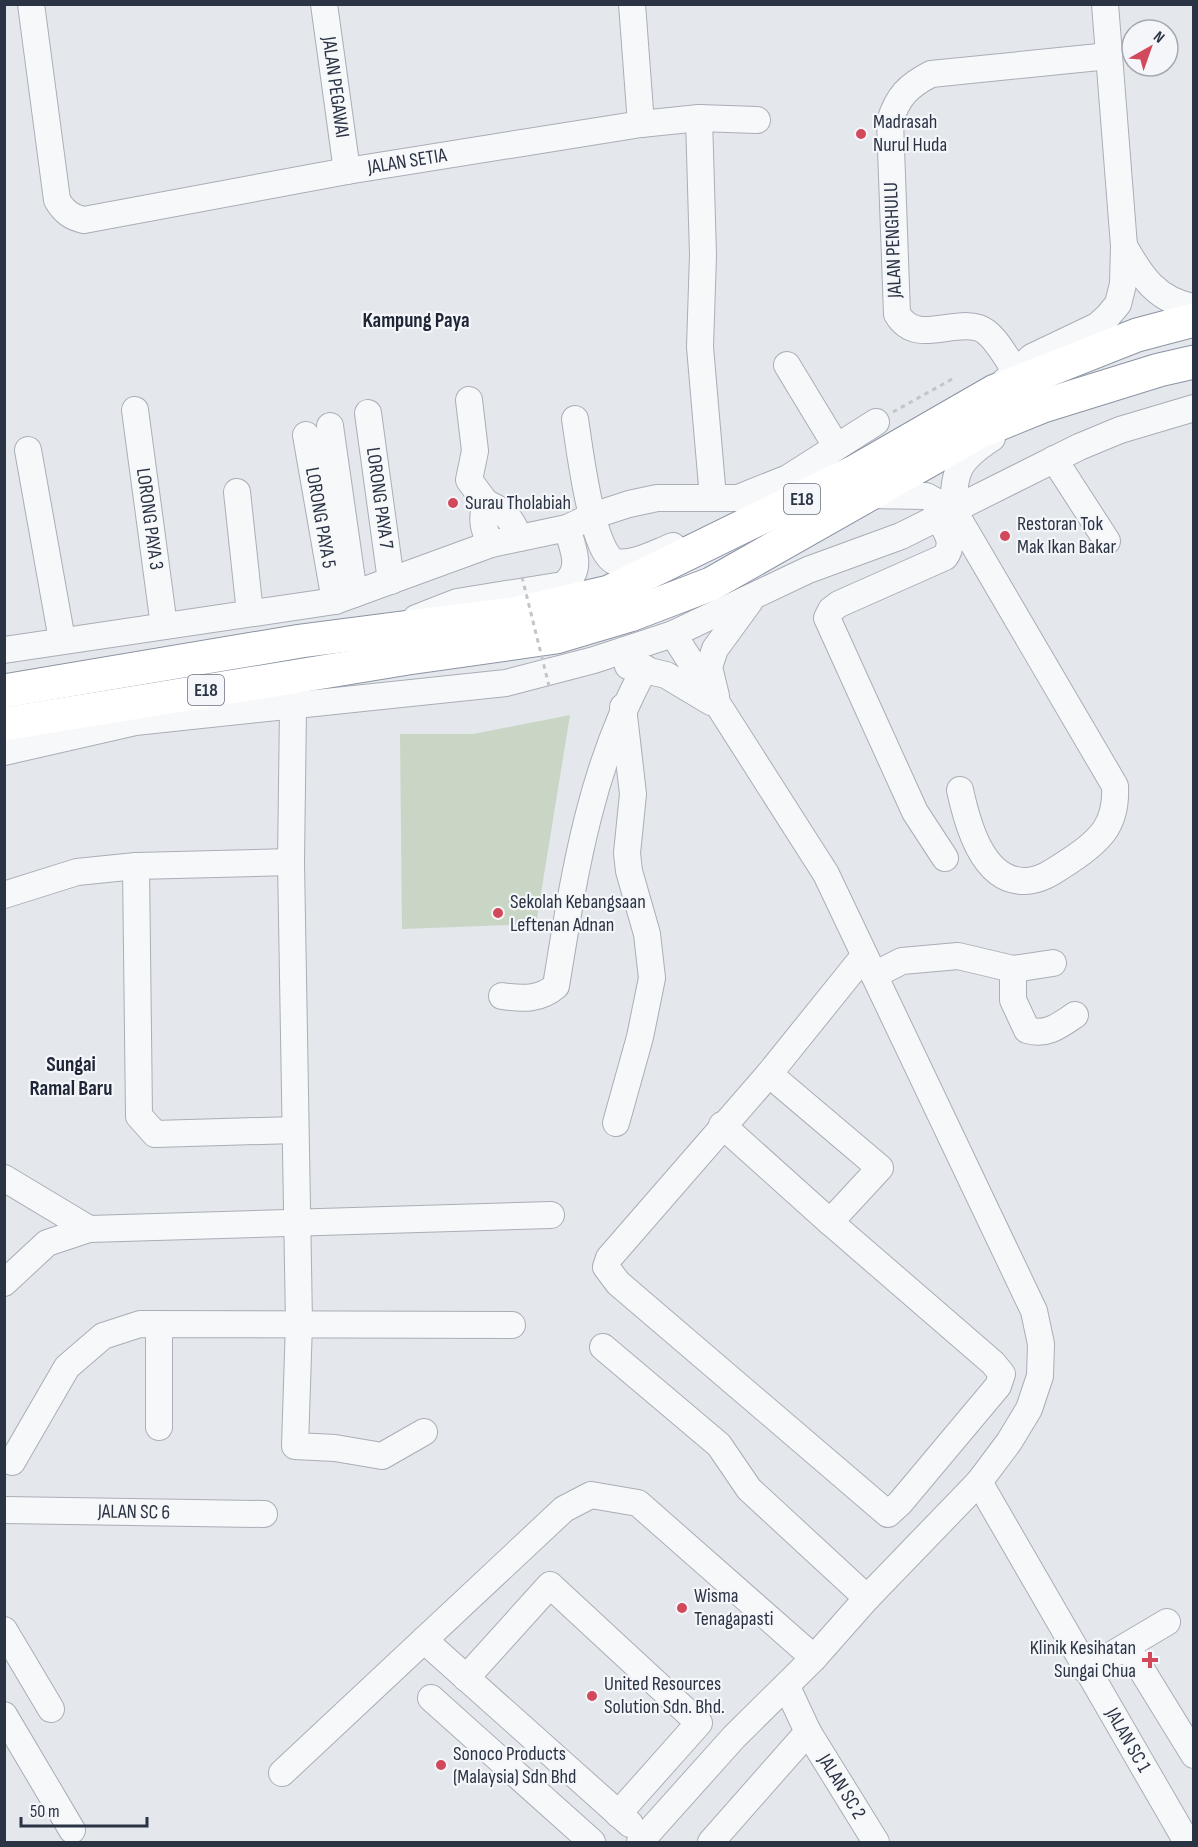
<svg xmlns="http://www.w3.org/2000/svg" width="1198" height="1847" viewBox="0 0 1198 1847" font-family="'Sofia Sans Condensed',sans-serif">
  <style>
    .park { fill: #c9d6c5 }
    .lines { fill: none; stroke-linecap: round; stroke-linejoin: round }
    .minor-casing { stroke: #a9aeb7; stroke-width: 28 }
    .highway-casing { stroke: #8b94a3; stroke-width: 35 }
    .path { stroke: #c2c5cb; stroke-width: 3; stroke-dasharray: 4.5 4.5; stroke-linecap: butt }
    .minor { stroke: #f7f8fa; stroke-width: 26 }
    .highway { stroke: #fff; stroke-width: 33 }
    .path-bridge { stroke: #c2c5cb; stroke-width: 3; stroke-dasharray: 4.5 4.5; stroke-linecap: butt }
    .poi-dot { fill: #d1495b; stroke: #f4f6f9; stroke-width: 2 }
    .labels { text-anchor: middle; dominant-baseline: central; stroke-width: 4.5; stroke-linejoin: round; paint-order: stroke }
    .shield { fill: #f4f6f9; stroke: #676e7b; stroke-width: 1.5 }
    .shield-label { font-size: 18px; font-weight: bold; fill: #2b3445 }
    .street-label { font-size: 20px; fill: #2b3445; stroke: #f4f6f9 }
    .poi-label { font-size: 20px; fill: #2b3445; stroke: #f4f6f9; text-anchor: start }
    .neighbourhood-label { font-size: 21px; font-weight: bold; fill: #1d2536; stroke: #f4f6f9 }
  </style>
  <rect width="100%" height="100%" fill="#e4e7ec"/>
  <!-- park -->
  <polygon class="park" points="570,715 536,924 402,929 400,734 473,734"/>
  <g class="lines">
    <!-- minor casing -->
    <g class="minor-casing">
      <g id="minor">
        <path id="s1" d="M31 4 57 200C64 212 71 217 84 220L347 171 641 124 699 118 757 120"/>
        <path id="s2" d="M324 4 347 171"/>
        <polyline points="632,4 641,124"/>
        <polyline points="699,118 703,255 700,347 713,498"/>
        <path d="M1124 246C1141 276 1157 301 1194 307"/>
        <polyline points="787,365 836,446"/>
        <path d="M1015 370C1006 358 994 333 979 328 951 319 916 346 897 314L890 121C898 96 908 86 931 74L1109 56"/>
        <polyline points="1004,382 1032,357 1097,326 1108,316 1118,304 1123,284 1124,246 1105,4"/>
        <path d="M469 400 475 451 469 480 486 503C481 519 483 529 491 544"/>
        <path id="s3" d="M135 410 164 626"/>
        <path id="s4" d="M368 413 391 581"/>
        <path d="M575 419C579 444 592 556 616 562 634 565 657 552 673 546"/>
        <polyline points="330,426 354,594"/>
        <path id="s5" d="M306 435 335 601"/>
        <polyline points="28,450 62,640"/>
        <polyline points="1054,459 1107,541"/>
        <polyline points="237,492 250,613"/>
        <polyline points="869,495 926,496 954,511"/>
        <path d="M486 503C505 511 512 519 519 538"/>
        <path d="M939 519C947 532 955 543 945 557L839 604 831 610 827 618 915 812 945 858"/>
        <path d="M416 618 457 602 563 585C584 570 573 549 567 528"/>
        <polyline points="4,650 335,601 491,544 567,528 592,516 629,504 657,498 738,498 788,478 876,422"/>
        <polyline points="628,666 666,675 711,702"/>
        <polyline points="716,696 709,667 715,649 750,601"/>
        <polyline points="293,708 291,862 299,1323 295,1446 335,1448 382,1456 424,1432"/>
        <polyline points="4,752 135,722 506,683 594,660 673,634 808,570 901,536 1079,447 1120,430 1194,408"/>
        <path d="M960 790C967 822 982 882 1025 881 1042 881 1057 869 1071 860 1101 840 1117 824 1115 786L954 511C953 471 958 460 992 438"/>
        <polyline points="136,866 139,1116 155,1134 294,1130"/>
        <polyline points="4,895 77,872 136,866 291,862"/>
        <path d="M1013 969V1000L1027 1030C1046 1036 1059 1026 1075 1015"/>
        <polyline points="874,975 902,961 958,956 1013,969 1053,963"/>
        <path d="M502 996C523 999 540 1000 556 986 574 876 590 767 645 668"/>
        <polyline points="616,1123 640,1037 652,978 647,934 629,871 627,853 633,794 623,707"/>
        <polyline points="722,1125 830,1222 880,1168 769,1074"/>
        <polyline points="4,1178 89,1229"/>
        <polyline points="830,1222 993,1363 1002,1374 998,1386 900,1503 888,1514 618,1283 606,1267 609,1258 769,1074 864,956"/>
        <polyline points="4,1283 47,1243 89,1229 551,1215"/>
        <polyline points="159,1324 159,1427"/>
        <polyline points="603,1347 719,1445 749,1489 867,1598"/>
        <polyline points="12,1462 67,1367 103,1336 140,1324 512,1325"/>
        <path id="s6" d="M979 1482 1187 1842"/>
        <path id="s7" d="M4 1510 264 1514"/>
        <polyline points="4,1630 51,1709"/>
        <polyline points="424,1640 630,1824"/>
        <polyline points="1127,1646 1194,1755"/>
        <polyline points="1086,1670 1167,1622"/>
        <polyline points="466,1678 550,1585 699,1723 618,1814"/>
        <path id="s8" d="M787 1687 808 1732 876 1842"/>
        <polyline points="431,1698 592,1842"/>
        <polyline points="4,1715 72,1830"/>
        <polyline points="282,1773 564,1509 591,1495 638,1503 814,1658"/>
        <polyline points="640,1842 734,1737 814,1658 867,1598 979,1482 1009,1442 1029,1409 1040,1376 1041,1344 1034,1311 826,874 673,634"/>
        <polyline points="711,1842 808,1732"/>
      </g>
    </g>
    <!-- highway casing -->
    <g class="highway-casing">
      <g id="highway">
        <polyline points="4,691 301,641 518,613 609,592 856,471 995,391 1137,335 1194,320"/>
        <polyline points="4,724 408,658 556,637 630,615 711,584 979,432 1043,406 1159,370 1194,362"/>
      </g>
    </g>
    <!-- path -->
    <polyline class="path" points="893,412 954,378"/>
    <!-- minor -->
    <use href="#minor" class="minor"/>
    <!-- highway -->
    <use href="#highway" class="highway"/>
    <!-- path-bridge -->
    <polyline class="path-bridge" points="522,577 550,690"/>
  </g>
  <!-- markers -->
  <g class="poi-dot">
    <circle cx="861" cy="134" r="6"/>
    <circle cx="453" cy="503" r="6"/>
    <circle cx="1005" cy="536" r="6"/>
    <circle cx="498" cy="913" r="6"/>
    <circle cx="682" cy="1608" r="6"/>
    <path d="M1147 1651h6v6h6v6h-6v6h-6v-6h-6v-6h6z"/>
    <circle cx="592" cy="1696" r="6"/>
    <circle cx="441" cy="1765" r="6"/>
  </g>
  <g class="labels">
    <!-- shield labels -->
    <g class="shield">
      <rect x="784" y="484" width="36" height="30" rx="4.5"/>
      <rect x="188" y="675" width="36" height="30" rx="4.5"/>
    </g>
    <g class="shield-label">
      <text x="802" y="499">E18</text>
      <text x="206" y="690">E18</text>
    </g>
    <!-- street labels -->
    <g class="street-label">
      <text stroke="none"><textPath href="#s2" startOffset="84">JALAN PEGAWAI</textPath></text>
      <text stroke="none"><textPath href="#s1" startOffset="561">JALAN SETIA</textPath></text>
      <text transform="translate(893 240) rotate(-92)">JALAN PENGHULU</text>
      <text stroke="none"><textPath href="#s4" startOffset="86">LORONG PAYA 7</textPath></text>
      <text stroke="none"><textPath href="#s3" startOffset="110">LORONG PAYA 3</textPath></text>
      <text stroke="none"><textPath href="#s5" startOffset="84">LORONG PAYA 5</textPath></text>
      <text stroke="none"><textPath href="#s7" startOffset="130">JALAN SC 6</textPath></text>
      <text stroke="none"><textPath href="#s6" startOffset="298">JALAN SC 1</textPath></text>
      <text stroke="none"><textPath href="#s8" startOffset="114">JALAN SC 2</textPath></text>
    </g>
    <!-- poi labels -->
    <g class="poi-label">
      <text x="873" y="122">Madrasah<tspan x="873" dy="23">Nurul Huda</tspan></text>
      <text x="465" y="503">Surau Tholabiah</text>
      <text x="1017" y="524">Restoran Tok<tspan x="1017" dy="23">Mak Ikan Bakar</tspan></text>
      <text x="510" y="902">Sekolah Kebangsaan<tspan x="510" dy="23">Leftenan Adnan</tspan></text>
      <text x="694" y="1596">Wisma<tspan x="694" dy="23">Tenagapasti</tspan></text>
      <text x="1136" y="1648" text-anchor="end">Klinik Kesihatan<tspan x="1136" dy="23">Sungai Chua</tspan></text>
      <text x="604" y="1684">United Resources<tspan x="604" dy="23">Solution Sdn. Bhd.</tspan></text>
      <text x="453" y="1754">Sonoco Products<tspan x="453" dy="23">(Malaysia) Sdn Bhd</tspan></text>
    </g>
    <!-- neighbourhood labels -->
    <g class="neighbourhood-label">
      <text x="416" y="320">Kampung Paya</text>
      <text x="71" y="1064">Sungai<tspan x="71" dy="24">Ramal Baru</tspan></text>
    </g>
  </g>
  <!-- border -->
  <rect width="1198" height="1847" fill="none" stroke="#2b3445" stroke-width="12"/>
  <!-- north arrow -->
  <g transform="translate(1150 48) rotate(40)"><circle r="28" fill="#f4f6f9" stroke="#a4a8b1" stroke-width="1.5"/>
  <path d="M0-4.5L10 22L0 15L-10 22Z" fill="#d1495b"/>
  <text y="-9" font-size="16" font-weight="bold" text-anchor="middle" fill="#2b3445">N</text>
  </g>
  <!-- scale -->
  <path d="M21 1817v9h126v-9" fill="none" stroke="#2b3445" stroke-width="3"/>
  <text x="30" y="1817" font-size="18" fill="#2b3445" stroke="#f4f6f9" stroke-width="4.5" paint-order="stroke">50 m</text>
</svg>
